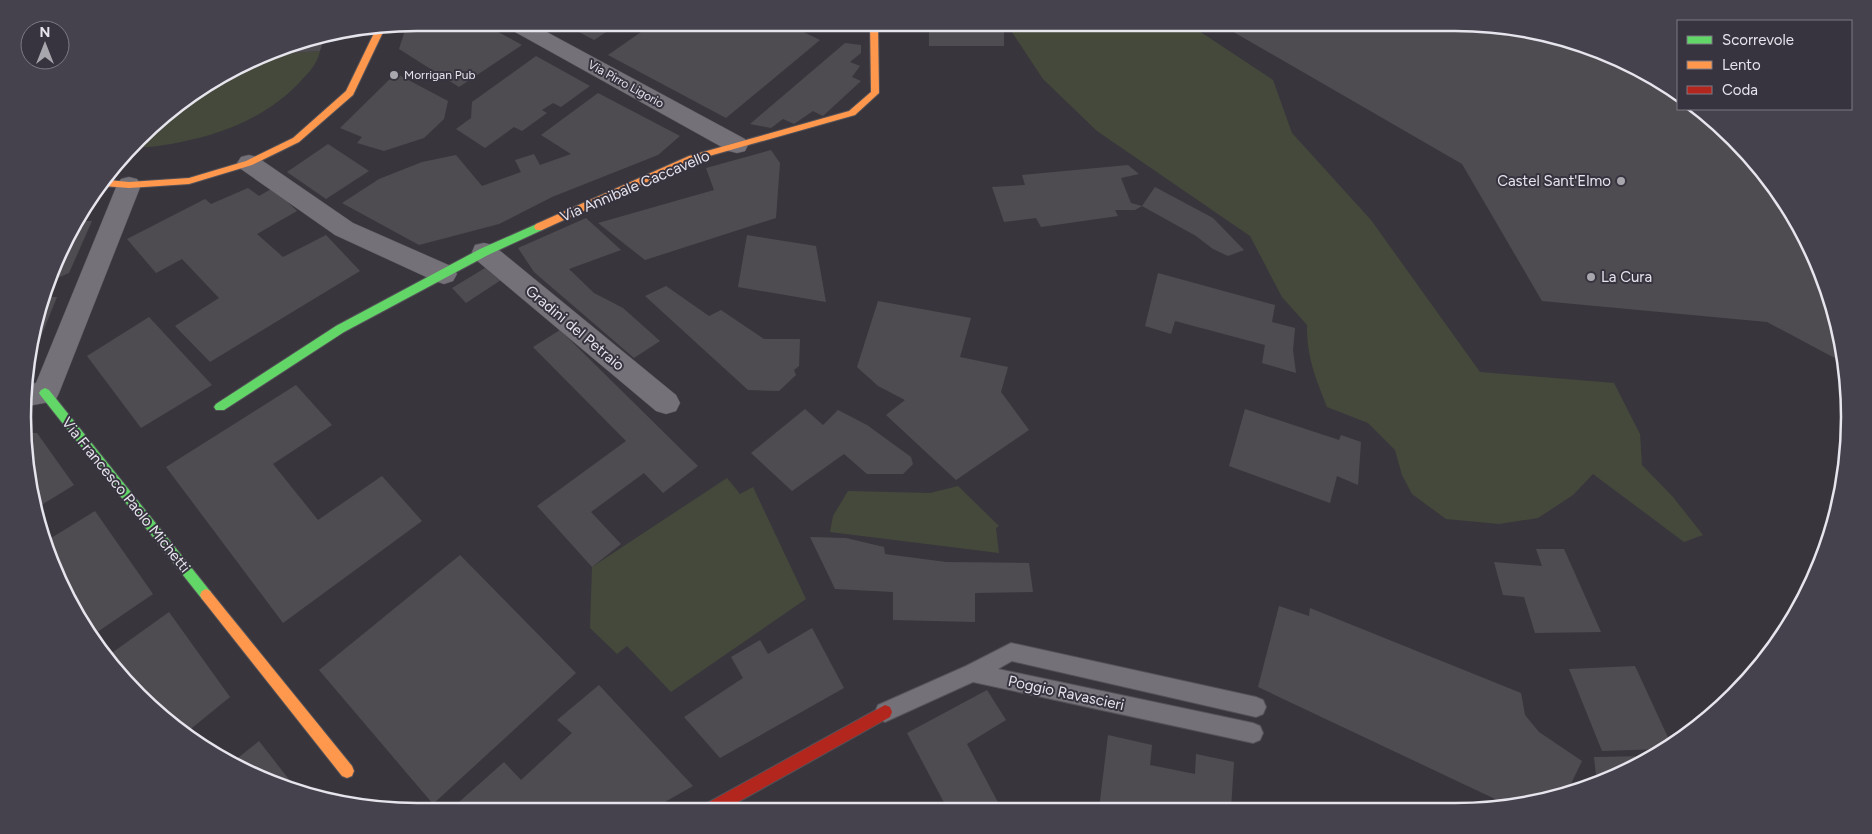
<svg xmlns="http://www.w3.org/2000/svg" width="1872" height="834" viewBox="0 0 1872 834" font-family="Figtree,sans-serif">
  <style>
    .green { fill: #45493b }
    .building { fill: #4f4c51 }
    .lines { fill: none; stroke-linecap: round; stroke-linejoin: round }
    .lane-casing { stroke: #545258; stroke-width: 2 }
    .street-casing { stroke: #545258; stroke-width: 1 }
    .fast-casing { stroke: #545258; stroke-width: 2 }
    .slow-casing { stroke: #545258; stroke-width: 2 }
    .jam-casing { stroke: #545258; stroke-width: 2 }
    .lane { fill: #747278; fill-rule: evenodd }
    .street { fill: #747278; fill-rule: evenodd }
    .fast { fill: #63d668; fill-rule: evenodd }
    .slow { fill: #ff974d; fill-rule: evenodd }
    .jam { fill: #b3261e; fill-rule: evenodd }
    .poi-dot { fill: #a9a7ae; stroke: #37333f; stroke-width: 2 }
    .labels { text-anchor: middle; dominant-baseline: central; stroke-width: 4; stroke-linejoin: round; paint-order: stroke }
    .far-poi-label { font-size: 12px; fill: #e6e4ec; stroke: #37333f; text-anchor: start }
    .far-street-label { font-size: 12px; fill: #e6e4ec; stroke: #37333f }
    .poi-label { font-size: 15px; fill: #e6e4ec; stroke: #37333f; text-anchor: end }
    .street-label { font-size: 15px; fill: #e6e4ec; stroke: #37333f }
    .rim { fill: none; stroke: #e6e4ec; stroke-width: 2.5 }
  </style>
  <rect width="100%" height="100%" fill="#38363c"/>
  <!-- green -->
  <g class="green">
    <path d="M1006 23H1187L1273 80 1292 133 1371 220 1480 372 1614 383 1640 434 1642 465 1673 497 1703 535 1684 542 1593 474 1573 495 1538 518 1499 524 1446 519 1412 494 1402 475 1395 450 1368 423 1327 407C1315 376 1307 358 1307 325L1282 297 1250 236 1097 131 1043 79Z"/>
    <path d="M320 51C317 65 308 73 299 83 267 116 226 133 181 142 165 145 151 148 135 147L157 120 220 75 265 55Z"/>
    <polygon points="727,478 740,494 753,487 806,599 671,692 627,646 617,654 590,628 592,567"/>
    <polygon points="958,486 999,526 996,528 999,553 830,532 833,516 848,491 930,493"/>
  </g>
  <!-- building -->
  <g class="building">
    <polygon points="417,23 482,23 522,45 459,87 399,49 407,24"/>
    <polygon points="562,23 620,23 594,40"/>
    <polygon points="654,23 785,23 820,40 726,118 608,55"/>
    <polygon points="929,23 998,23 1004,28 1004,46 929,46"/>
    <polygon points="1218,23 1455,23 1532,30 1606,52 1674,89 1678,92 1678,109 1698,109 1734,138 1783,198 1819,266 1842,340 1844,363 1767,322 1542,301 1462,164"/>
    <polygon points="324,38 320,51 265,55 290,44"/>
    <polygon points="845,43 861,45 861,53 850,62 860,66 852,77 861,81 823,116 813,111 794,124 783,119 771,128 750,124"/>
    <polygon points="536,56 590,86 561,107 553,103 542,110 547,113 522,131 514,127 485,148 456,129 471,118 472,102"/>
    <polygon points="399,75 448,101 444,119 424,138 384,151 357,143 362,137 340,128 391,78"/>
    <polygon points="598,93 680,136 658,155 552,197 499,224 419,245 342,203 379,179 422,162 456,155 482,186 521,172 515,160 534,154 540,165 571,154 541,135"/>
    <polygon points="328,144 369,171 326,199 287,172"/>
    <polygon points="771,150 780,163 776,218 645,260 598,223 714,190 706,168"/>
    <polygon points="1128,165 1139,174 1121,178 1131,203 1142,206 1135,210 1115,210 1118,216 1041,227 1036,218 1004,222 992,187 1025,185 1022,175"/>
    <polygon points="1155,187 1213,218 1244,250 1228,256 1213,249 1196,236 1142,206"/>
    <polygon points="248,188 259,196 273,188 297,211 257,234 283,257 326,235 360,271 210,362 175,326 219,298 182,259 156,273 127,239 205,199 211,204"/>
    <polygon points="586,218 621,250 569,269 594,293 623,308 660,341 634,358 534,272 518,248"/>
    <polygon points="75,221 92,221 69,273 53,280"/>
    <polygon points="747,235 816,246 826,302 738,287"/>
    <polygon points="485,268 501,280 466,303 452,288"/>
    <polygon points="1158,273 1275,305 1272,322 1295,328 1293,350 1296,373 1262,363 1265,345 1175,321 1171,334 1145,326"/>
    <polygon points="666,286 709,316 721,310 764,339 800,339 799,366 794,370 796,375 779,391 748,390 645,296"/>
    <polygon points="46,297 57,297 36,349 29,358 30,340"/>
    <polygon points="878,301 971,318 960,357 1008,367 1001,392 1029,430 956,480 886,415 905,400 878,386 857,367"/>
    <polygon points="149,317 212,385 141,428 87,356"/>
    <polygon points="560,330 698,466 663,493 644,473 591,512 621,544 592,567 537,506 626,441 533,347"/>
    <polygon points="296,385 332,425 273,464 318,520 382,476 422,521 283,623 166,467"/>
    <polygon points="805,409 823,425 838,410 867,425 911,457 913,464 903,474 867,474 844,454 792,491 751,453"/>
    <polygon points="1245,409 1339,440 1341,435 1361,442 1358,485 1337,476 1330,503 1229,466"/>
    <polygon points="27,433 37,433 74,485 35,509 26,469"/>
    <polygon points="95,511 153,594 93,635 75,614 43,543"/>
    <polygon points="810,537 846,538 884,547 885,554 946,562 1029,563 1033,592 975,593 975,622 893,620 893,592 835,589"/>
    <polygon points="1536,549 1564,549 1601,632 1535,633 1524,597 1503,595 1494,562 1542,566"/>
    <polygon points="460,555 576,673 433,804 319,670"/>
    <polygon points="1279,606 1309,616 1310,608 1521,693 1525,715 1539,732 1582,761 1567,792 1512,807 1258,687"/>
    <polygon points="169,612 230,697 187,732 157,714 109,655"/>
    <polygon points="812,628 844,688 720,758 684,717 743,678 731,657 760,640 768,654"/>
    <polygon points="1635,666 1671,744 1662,749 1602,751 1569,669"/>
    <polygon points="599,685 693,786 649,811 449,811 504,762 521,780 572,733 557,720"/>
    <polygon points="987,690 1006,720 967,744 1002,810 948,810 907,733"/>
    <polygon points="1108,735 1152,745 1150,765 1195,774 1196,754 1234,762 1231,809 1099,809"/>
    <polygon points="259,741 298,791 266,782 234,761"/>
    <polygon points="1650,756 1606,781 1597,784 1594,757"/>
  </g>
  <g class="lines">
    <!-- lane casing -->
    <g class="lane-casing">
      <polygon id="lane" points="1011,643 1256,697 1263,700 1266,707 1263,714 1256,717 1012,661 998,669 1253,723 1260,726 1263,733 1260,740 1253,743 973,682 885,722 878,719 875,712 878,705 966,666"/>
    </g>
    <!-- street casing -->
    <g class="street-casing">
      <g id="street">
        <polygon points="505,23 530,23 745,139 748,145 745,151 737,153 729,151 508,28"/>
        <polygon points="249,155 257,157 353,223 453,267 457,274 453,281 444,284 435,281 335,235 241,169 237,163 241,157"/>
        <polygon points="129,177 137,179 141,185 59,393 55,401 28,406 29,384 36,383 117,185 121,179"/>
        <polygon points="484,243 493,245 676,395 680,403 676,411 666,414 656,411 475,259 472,252 475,245"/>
      </g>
    </g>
    <!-- fast casing -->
    <g class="fast-casing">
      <g id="fast">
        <polygon points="539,223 544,227 542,230 488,255 344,332 224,410 216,410 214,407 216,404 336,326 480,249"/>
        <polygon points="45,388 49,390 210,591 212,595 210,599 206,601 202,599 41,396 39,393 41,390"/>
      </g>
    </g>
    <!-- slow casing -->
    <g class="slow-casing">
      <g id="slow">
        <polygon points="870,23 878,23 879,93 855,115 695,160 542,230 536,230 534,227 536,224 689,156 849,111 871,92"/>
        <polygon points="385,28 353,95 299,142 252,165 189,184 129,188 103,186 108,180 129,182 189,178 246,161 293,138 346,91 376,29"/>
        <polygon points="206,589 210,591 352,766 354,771 352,776 347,778 342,776 202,599 200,595 202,591"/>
      </g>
    </g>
    <!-- jam casing -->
    <g class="jam-casing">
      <polygon id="jam" points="885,705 890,707 892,712 890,717 722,811 700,811 702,806"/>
    </g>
    <!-- lane -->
    <use href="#lane" class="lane"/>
    <!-- street -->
    <use href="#street" class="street"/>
    <!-- fast -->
    <use href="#fast" class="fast"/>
    <!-- slow -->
    <use href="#slow" class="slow"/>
    <!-- jam -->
    <use href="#jam" class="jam"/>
  </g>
  <!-- markers -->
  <g class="poi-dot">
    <circle cx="394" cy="75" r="5"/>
    <circle cx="1621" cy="181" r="5"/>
    <circle cx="1591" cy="277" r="5"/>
  </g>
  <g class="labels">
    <!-- far-poi labels -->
    <g class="far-poi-label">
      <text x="404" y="75">Morrigan Pub</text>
    </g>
    <!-- far-street labels -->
    <g class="far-street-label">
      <text transform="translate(626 84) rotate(29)">Via Pirro Ligorio</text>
    </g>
    <!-- poi labels -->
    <g class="poi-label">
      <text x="1611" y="181">Castel Sant'Elmo</text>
      <text x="1601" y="277" text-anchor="start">La Cura</text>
    </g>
    <!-- street labels -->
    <g class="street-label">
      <text transform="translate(635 186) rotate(-23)">Via Annibale Caccavello</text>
      <text transform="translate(575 328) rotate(40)">Gradini del Petraio</text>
      <text transform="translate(126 495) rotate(51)">Via Francesco Paolo Michetti</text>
      <text transform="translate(1066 693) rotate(12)">Poggio Ravascieri</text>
    </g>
  </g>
  <!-- crop -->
  <path d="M0 0H1872V834H0ZM417 31H1455A386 386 0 0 1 1841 417V417A386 386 0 0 1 1455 803H417A386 386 0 0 1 31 417V417A386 386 0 0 1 417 31Z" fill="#45414d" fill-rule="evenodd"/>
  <path class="rim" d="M417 31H1455A386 386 0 0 1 1841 417V417A386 386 0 0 1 1455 803H417A386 386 0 0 1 31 417V417A386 386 0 0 1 417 31Z"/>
  <!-- legend -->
  <rect x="1677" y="20" width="175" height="90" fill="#37333f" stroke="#7d7a84"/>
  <rect x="1687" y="36" width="25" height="8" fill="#63d668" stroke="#7d7a84"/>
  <text x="1722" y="45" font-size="15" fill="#e6e4ec">Scorrevole</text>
  <rect x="1687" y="61" width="25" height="8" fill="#ff974d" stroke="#7d7a84"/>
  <text x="1722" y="70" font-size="15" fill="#e6e4ec">Lento</text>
  <rect x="1687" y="86" width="25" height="8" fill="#b3261e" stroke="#7d7a84"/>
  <text x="1722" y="95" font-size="15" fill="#e6e4ec">Coda</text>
  <!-- north arrow -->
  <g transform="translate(45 45)"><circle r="24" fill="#37333f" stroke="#7d7a84"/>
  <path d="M0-4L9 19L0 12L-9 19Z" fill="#a9a7ae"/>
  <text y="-8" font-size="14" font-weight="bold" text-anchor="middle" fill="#e6e4ec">N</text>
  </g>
</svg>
